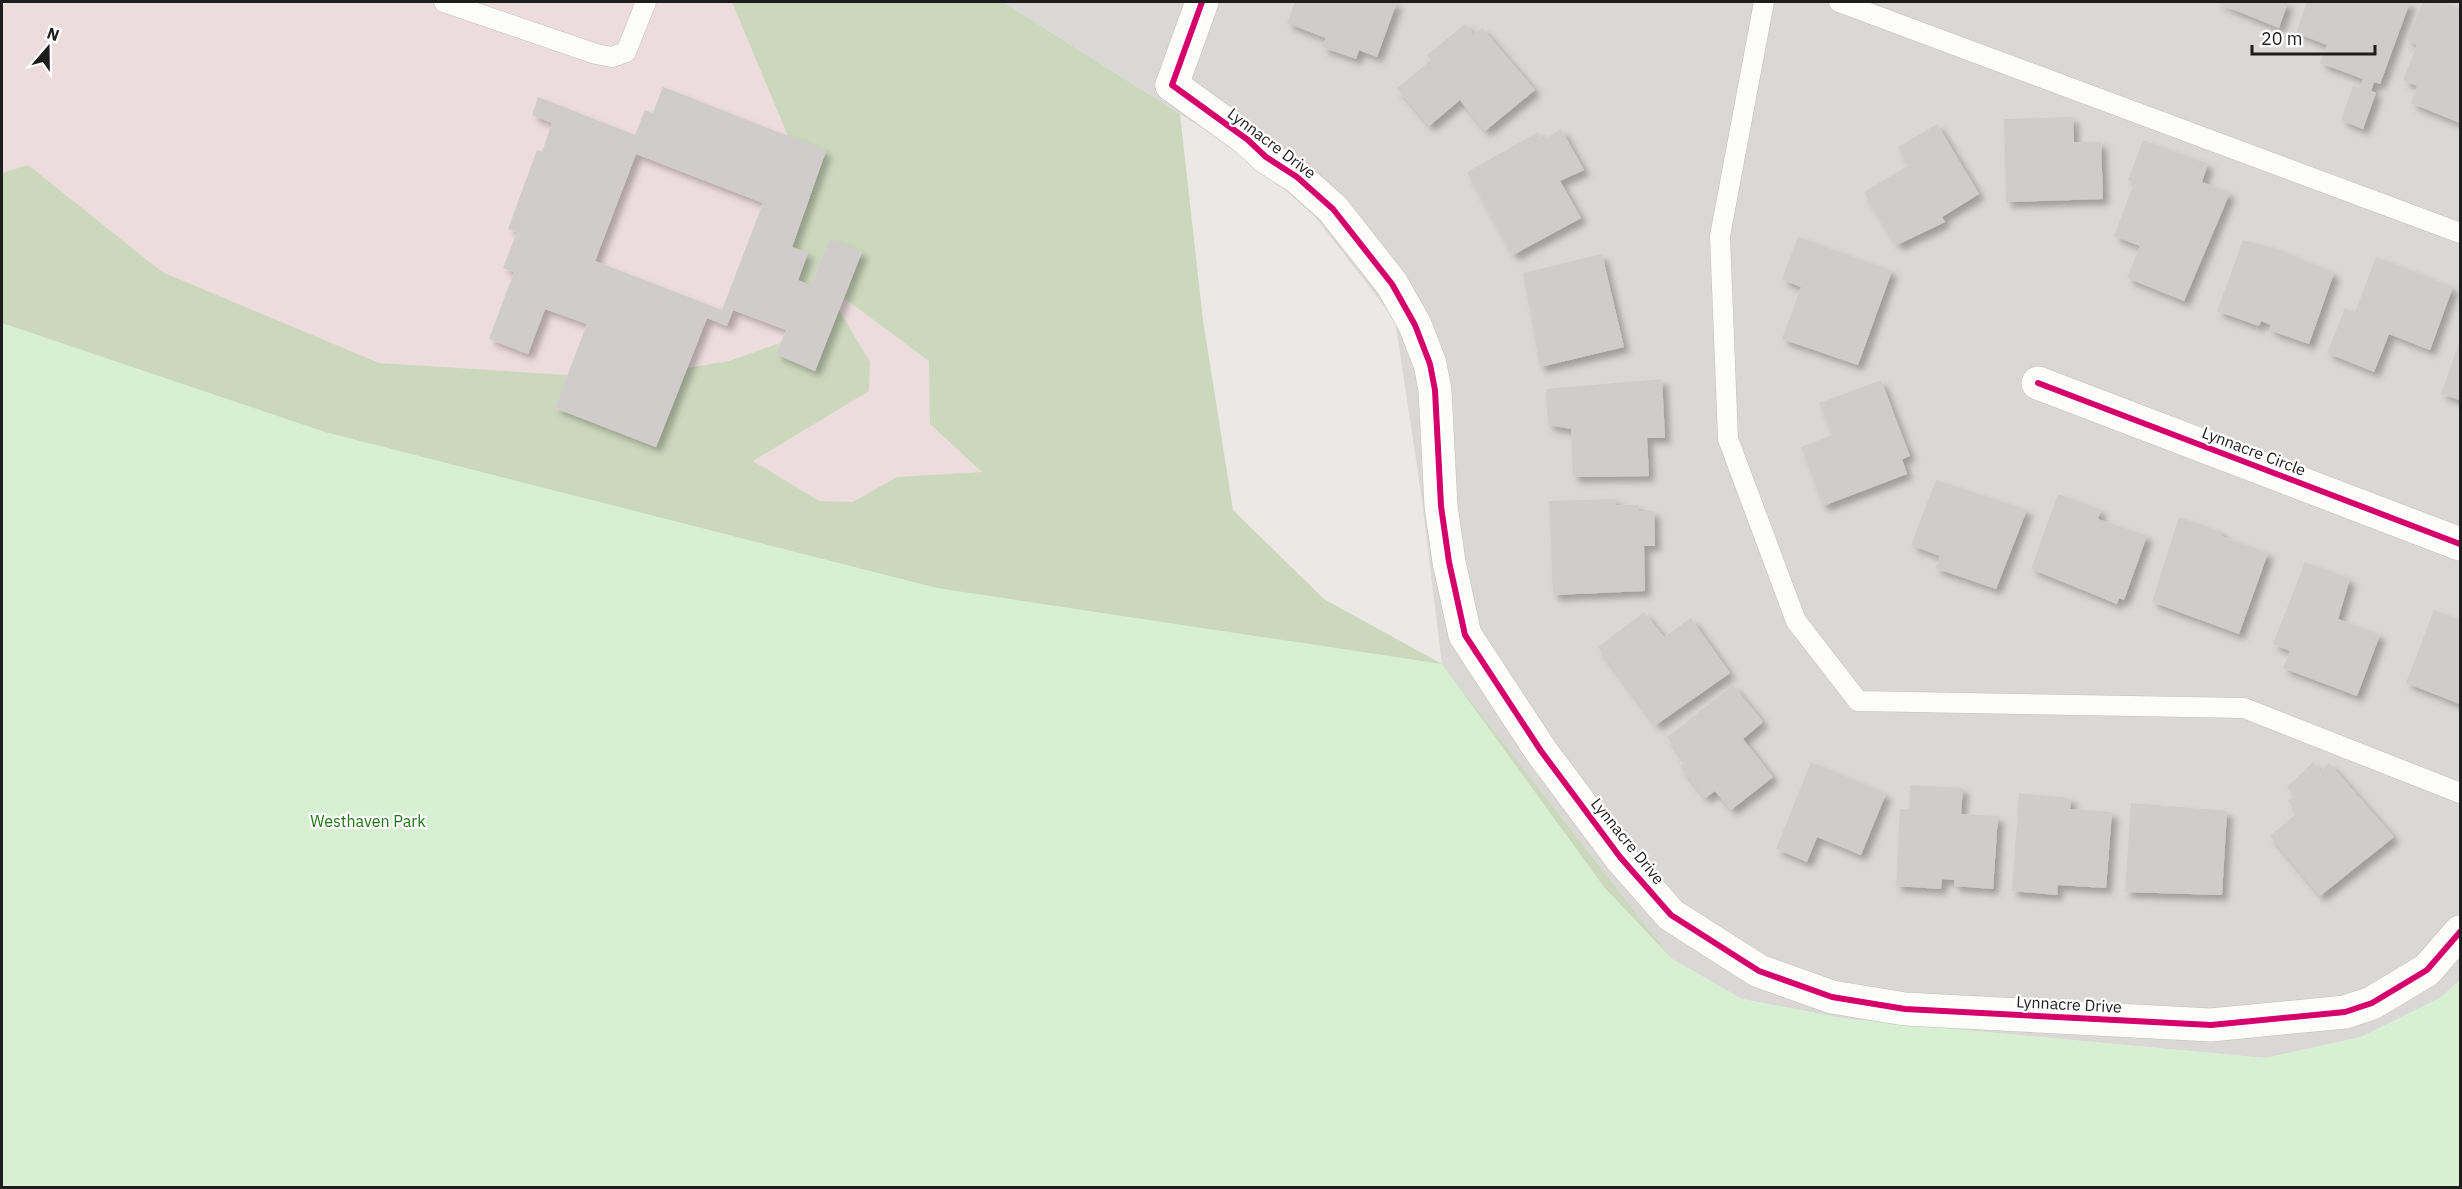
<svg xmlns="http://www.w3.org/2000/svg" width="2462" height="1189" viewBox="0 0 2462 1189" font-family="'IBM Plex Sans',sans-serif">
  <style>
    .residential { fill: #dad8d7 }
    .commercial { fill: #eddcde }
    .forest { fill: #ccd8bc }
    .park { fill: #d8f0d2 }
    .building { fill: #d0cccb; fill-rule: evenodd; filter: url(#shadow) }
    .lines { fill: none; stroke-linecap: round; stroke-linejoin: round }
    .service-casing { stroke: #c1bfbe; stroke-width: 21 }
    .minor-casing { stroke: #c1bfbe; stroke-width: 34 }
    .tertiary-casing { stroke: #c1bfbe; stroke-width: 34 }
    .service { stroke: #fcfcfb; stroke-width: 20 }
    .minor { stroke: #fcfcfb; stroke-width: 33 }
    .tertiary { stroke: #fcfcfb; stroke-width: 33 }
    .cycleway-casing { stroke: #fff; stroke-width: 10 }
    .cycleway { stroke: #d6006c; stroke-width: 6 }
    .labels { text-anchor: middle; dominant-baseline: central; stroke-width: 4.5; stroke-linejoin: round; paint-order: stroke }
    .street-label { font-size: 16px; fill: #1d1d1d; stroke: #fff }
    .park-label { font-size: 16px; fill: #1e7412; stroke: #fff }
  </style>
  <defs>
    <filter id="shadow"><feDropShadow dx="5.5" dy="5.5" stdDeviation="3" flood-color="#0004"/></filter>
  </defs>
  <rect width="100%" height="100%" fill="#ebe8e5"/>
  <!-- residential -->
  <polygon class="residential" points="1003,2 2460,2 2460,980 2440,998 2361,1037 2265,1058 1846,1019 1742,999 1672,959 1442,664 1421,493 1395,320 1316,218 1251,159"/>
  <!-- commercial -->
  <polygon class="commercial" points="2,2 787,2 1111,119 919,650 2,471"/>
  <!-- forest -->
  <polygon class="forest" points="732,2 1003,2 1180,114 1203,320 1233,510 1324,599 1442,664 1672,959 1653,1025 2312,1188 2,1188 2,173 28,165 162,272 379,363 568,375 555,408 656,447 687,368 729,361 780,343 777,354 815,371 839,310 870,362 869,391 753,461 819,501 853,502 897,477 982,472 930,424 929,361 844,298 862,252 830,240 811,286 798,280 808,253 792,247 826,151 788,136"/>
  <!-- park -->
  <polygon class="park" points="2,323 325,432 937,588 1442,664 1604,887 1672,959 1742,999 1847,1019 2265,1058 2361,1037 2440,998 2460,980 2460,1187 2,1188"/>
  <!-- building -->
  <g class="building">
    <polygon points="1295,2 1397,2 1377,57 1359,50 1356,59 1322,47 1326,38 1287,23"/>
    <polygon points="2215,2 2288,2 2279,28"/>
    <polygon points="2307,2 2410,2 2380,84 2374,82 2371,91 2376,93 2363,129 2341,120 2353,86 2360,88 2363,79 2320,63 2327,45 2296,33"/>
    <polygon points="2423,2 2430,4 2431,2 2443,2 2460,9 2460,123 2411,103 2417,86 2403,80 2417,45 2407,40"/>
    <polygon points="1465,24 1473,34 1482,28 1535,90 1485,131 1460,100 1429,126 1397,88 1431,60 1427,55"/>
    <path d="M663 87 826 151 792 247 808 253 798 280 811 286 830 239 862 252 815 371 776 354 786 330 733 310 727 326 707 318 656 447 555 408 587 324 545 309 528 354 489 339 514 272 503 268 517 232 508 229 537 150 542 152 552 123 532 115 538 97 635 135 645 110 653 113ZM636 154 763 203 722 310 595 261Z"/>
    <polygon points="2073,117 2074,142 2101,142 2103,199 2006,202 2004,119"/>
    <polygon points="1937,124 1979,194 1942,217 1945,222 1897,245 1864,192 1909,165 1898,147"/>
    <polygon points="1561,129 1584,170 1560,181 1581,218 1513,255 1467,172 1538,132 1543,140"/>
    <polygon points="2143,140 2208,164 2202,182 2230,193 2184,301 2127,278 2140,246 2114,236 2134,183 2128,180"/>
    <polygon points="1798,237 1892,271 1858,365 1782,339 1801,287 1782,279"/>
    <polygon points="2243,240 2271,247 2334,273 2309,344 2269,330 2271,325 2261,321 2259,326 2217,311"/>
    <polygon points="1602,254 1624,347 1540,367 1523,273"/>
    <polygon points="2376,257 2453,287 2430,350 2389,334 2374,372 2327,353 2345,308 2355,312"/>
    <polygon points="2460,340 2460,400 2441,394"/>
    <polygon points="1662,379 1665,438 1647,438 1649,476 1573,477 1571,429 1548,425 1546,389"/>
    <polygon points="1881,380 1910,456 1902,459 1907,474 1823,506 1801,447 1832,435 1819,403"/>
    <polygon points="1936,480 2027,510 1996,589 1935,568 1940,556 1911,545"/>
    <polygon points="2058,494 2101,510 2098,519 2147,536 2124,600 2119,598 2117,604 2031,569"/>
    <polygon points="1616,499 1616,505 1639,505 1638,511 1654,511 1655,546 1644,546 1645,591 1553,595 1549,501"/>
    <polygon points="2179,517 2222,532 2221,536 2268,553 2239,634 2152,602"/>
    <polygon points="2305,562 2350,579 2338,619 2380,635 2357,696 2283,668 2290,651 2273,644"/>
    <polygon points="2434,610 2460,620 2460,704 2406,683"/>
    <polygon points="1644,612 1664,637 1691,618 1730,673 1656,725 1598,647"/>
    <polygon points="1733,685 1763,722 1743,739 1773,777 1731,810 1715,791 1705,798 1680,766 1685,762 1667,737"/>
    <polygon points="1811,762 1886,794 1861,855 1817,837 1807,862 1776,849"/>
    <polygon points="2313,762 2320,771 2329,763 2394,837 2320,896 2270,836 2297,813 2288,801 2294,796 2287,787"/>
    <polygon points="1910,785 1963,788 1961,814 1998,816 1993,889 1954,886 1954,880 1942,879 1941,889 1896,886 1900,809 1909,809"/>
    <polygon points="2019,793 2071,798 2070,809 2112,812 2106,888 2058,885 2057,895 2012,891"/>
    <polygon points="2131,803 2227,811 2222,895 2125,892"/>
  </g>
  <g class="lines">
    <!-- service casing -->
    <g class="service-casing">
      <g id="service">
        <polyline points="444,2 596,54 612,57 626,52 646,2"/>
        <polyline points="1764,2 1720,236 1728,439 1796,621 1858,701 2244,708 2460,793"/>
        <polyline points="1839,2 2460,233"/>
      </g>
    </g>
    <!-- minor casing -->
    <g class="minor-casing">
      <g id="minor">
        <polyline points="1172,85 1248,140 1266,157 1297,177 1333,209 1392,284 1415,325 1430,364 1435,390 1441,506 1449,562 1465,635 1541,751 1620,857 1671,915 1759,971 1832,997 1905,1009 2211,1025 2345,1012 2372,1003 2427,970 2460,932"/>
        <polyline points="2038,383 2460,544"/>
      </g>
    </g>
    <!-- tertiary casing -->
    <g class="tertiary-casing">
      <polyline id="tertiary" points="1172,85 1202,2"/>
    </g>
    <!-- service -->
    <use href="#service" class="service"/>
    <!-- minor -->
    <use href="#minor" class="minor"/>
    <!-- tertiary -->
    <use href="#tertiary" class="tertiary"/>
    <!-- cycleway casing -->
    <g class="cycleway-casing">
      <g id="cycleway">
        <polyline points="1202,2 1172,85 1248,140 1266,157 1297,177 1333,209 1392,284 1415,325 1430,364 1435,390 1441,506 1449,562 1465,635 1541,751 1620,857 1671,915 1759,971 1832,997 1905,1009 2211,1025 2345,1012 2372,1003 2427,970 2460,932"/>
        <polyline points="2038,383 2460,544"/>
      </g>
    </g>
    <!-- cycleway -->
    <use href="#cycleway" class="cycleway"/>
  </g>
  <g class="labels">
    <!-- street labels -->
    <g class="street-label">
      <text transform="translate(1272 143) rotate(37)">Lynnacre Drive</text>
      <text transform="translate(2254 451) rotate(21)">Lynnacre Circle</text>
      <text transform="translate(1628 841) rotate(51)">Lynnacre Drive</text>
      <text transform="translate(2069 1004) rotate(3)">Lynnacre Drive</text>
    </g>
    <!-- park labels -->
    <g class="park-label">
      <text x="368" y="821">Westhaven Park</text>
    </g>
  </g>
  <!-- border -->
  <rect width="2462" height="1189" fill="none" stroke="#1d1d1d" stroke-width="6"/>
  <!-- north arrow -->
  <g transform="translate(48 48) rotate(20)" stroke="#ffffff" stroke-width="4.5" paint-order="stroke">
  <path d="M0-4.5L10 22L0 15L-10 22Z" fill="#1d1d1d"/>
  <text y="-9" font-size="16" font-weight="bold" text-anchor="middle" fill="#1d1d1d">N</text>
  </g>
  <!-- scale -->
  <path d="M2252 45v9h123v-9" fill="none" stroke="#1d1d1d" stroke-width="3"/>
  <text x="2261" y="45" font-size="18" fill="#1d1d1d" stroke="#ffffff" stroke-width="4.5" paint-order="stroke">20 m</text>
</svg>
